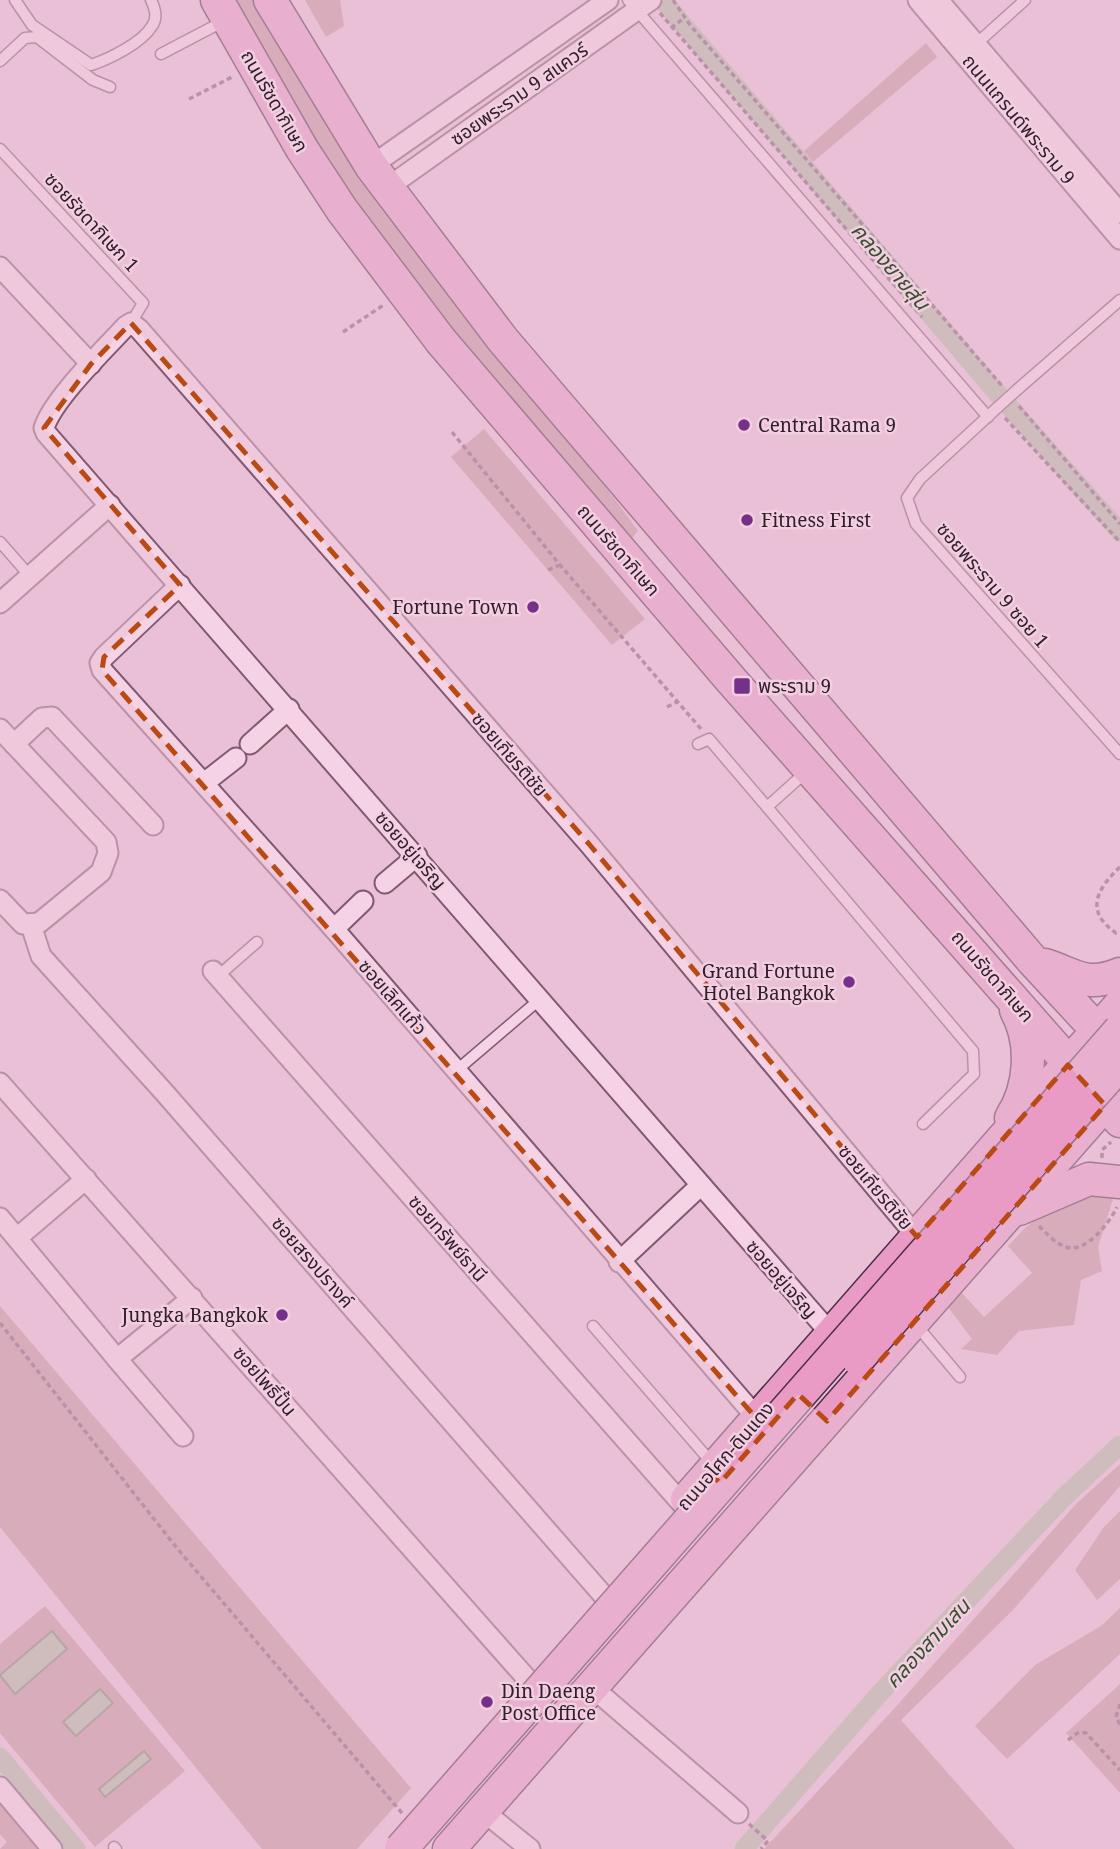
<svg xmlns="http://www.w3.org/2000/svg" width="1120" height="1849" viewBox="0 0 1120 1849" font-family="'Noto Serif','Noto Sans Thai',serif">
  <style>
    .green { fill: #c5969b }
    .water { fill: #afbba3; stroke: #79886b; stroke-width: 2 }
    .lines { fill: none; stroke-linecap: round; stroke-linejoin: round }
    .canal { stroke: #afbba3; stroke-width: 19 }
    .lane-casing { stroke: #805a74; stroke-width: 13 }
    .street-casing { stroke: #805a74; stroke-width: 23 }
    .primary-casing { stroke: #4e2e46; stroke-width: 35 }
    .path { stroke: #805a74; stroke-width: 3.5; stroke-dasharray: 5 3.5; stroke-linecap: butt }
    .lane { stroke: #f5d2e4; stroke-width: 10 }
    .street { stroke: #f5d2e4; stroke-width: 19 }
    .primary { stroke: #e99bc5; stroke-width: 32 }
    .lane-bridge-casing { stroke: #805a74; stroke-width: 13; stroke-linecap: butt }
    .primary-bridge-casing { stroke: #4e2e46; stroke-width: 35; stroke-linecap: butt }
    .lane-bridge { stroke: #f5d2e4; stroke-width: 10 }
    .primary-bridge { stroke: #e99bc5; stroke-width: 32 }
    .marked { fill: none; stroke: #ba4a14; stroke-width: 5; stroke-dasharray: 14 9; stroke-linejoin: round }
    .poi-dot { fill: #753089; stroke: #f1cfe0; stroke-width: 2.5 }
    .labels { text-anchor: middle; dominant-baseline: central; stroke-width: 5; stroke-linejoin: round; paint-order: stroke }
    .street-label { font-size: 19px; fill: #311d2c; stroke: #f1cfe0 }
    .poi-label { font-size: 19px; fill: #311d2c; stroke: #f1cfe0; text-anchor: start }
    .water-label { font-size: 21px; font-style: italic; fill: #37502d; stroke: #f1cfe0 }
  </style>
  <rect width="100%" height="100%" fill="#e9c0d5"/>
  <!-- green -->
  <g class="green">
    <path d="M231 0H254C296 74 339 146 389 215 467 324 561 422 638 531L632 538 450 333 327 166Z"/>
    <polygon points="305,0 340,0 344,26 326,37"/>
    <polygon points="926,43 937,57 813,162 804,151"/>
    <polygon points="484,429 645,619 612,645 451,457"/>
    <polygon points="1104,1194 1114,1196 1098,1247 1102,1271 1081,1280 1074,1325 1019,1331 997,1355 961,1349 972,1339 948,1307 961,1292 984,1317 1032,1273 1008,1246 1026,1227 1061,1201"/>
    <polygon points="0,1306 411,1788 357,1849 262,1849 0,1527"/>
    <polygon points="1120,1464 1120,1486 1013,1610 901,1720 1015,1849 764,1849 892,1711 1076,1504"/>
    <polygon points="1120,1511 1120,1579 1097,1600 1075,1570 1104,1527"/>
    <polygon points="45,1606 185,1771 95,1847 0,1733 0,1644"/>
    <polygon points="1120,1608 1120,1654 1007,1759 975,1726 1035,1665 1101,1626"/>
    <polygon points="1120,1684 1120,1793 1066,1733"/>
    <polygon points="3,1802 43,1849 0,1849 7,1842 0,1834 0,1805"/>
  </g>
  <!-- water -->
  <g class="water">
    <polygon points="52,1631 67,1649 15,1694 0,1675"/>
    <polygon points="100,1689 113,1703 76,1736 63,1722"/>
    <polygon points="144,1751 151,1759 105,1797 99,1789"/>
  </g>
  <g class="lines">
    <!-- canal -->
    <g class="canal">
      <polyline points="662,0 991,386 1120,532"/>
      <polyline points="0,1757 76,1849"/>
      <polyline points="744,1849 880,1693 1065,1496 1120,1445"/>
    </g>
    <!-- lane casing -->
    <g class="lane-casing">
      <g id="lane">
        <path d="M15 0 32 25 91 65C109 59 142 43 152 26 158 18 155 8 151 0"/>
        <polyline points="628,0 988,417"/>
        <polyline points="975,45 1025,0"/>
        <polyline points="161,54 224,21"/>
        <polyline points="0,61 25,38 37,37 93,80 110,87"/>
        <polyline points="0,149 143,303 131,323"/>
        <polyline points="1018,389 1120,300"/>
        <polyline points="998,407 920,479 907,498 916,524 1120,754"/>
        <polyline points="0,542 29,575"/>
        <polyline points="698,744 709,739 767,807 806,772"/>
        <polyline points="767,807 973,1051 974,1074 923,1124"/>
        <polyline points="217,977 257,942"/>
        <polyline points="457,1070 539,1000"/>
        <polyline points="593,1326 712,1463"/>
        <polyline points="917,1326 960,1377"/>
        <polyline points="114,1847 116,1849"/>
      </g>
    </g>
    <!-- street casing -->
    <g class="street-casing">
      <g id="street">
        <polyline points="918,0 1120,239"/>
        <polyline points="938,0 1120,213"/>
        <polyline points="371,166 608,0"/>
        <polyline points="387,188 651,0"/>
        <polyline points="0,267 91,364"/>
        <polyline points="180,585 104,657 100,663 102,670 334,929 757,1418"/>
        <polyline points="0,603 110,505"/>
        <polyline points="0,729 106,842 108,853 101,872 39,923 23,924 0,900"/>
        <polyline points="14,744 42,718 52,717 153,825"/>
        <polyline points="250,744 289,709"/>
        <polyline points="204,783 236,758"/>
        <polyline points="385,883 417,856"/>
        <polyline points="31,925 41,956 163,1091 603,1595"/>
        <polyline points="334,929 363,901"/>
        <polyline points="213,971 683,1505"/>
        <polyline points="0,1083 529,1681"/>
        <polyline points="0,1218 117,1359"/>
        <polyline points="17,1238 86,1179"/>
        <polyline points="619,1262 701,1185"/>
        <path d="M831 1334 46 433 44 428C53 399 104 350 126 326L131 323 139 329 589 844 917 1237"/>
        <polyline points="183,1436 117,1359 192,1298"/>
        <polyline points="593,1688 738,1813"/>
        <polyline points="0,1787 52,1849"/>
        <polyline points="483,1811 530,1849"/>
      </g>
    </g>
    <!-- primary casing -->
    <g class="primary-casing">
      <g id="primary">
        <polyline points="217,0 302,149 342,210 441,341 732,681 1120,1121"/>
        <polyline points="270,0 371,166 503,340 1033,961 1120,1055"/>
        <path d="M1045 965C1076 975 1086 988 1120 974"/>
        <path d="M1011 1118C1031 1087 1034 1043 1016 1010"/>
        <polyline points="1019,1209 1089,1179 1120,1182"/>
        <polyline points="687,1499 1120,1005"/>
        <polyline points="449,1849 1119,1088"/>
      </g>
    </g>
    <!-- path -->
    <g class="path">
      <polyline points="673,0 690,25 1003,387"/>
      <polyline points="660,13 922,317"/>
      <polyline points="671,28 684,18"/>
      <polyline points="189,99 232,77"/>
      <polyline points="343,332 385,304"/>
      <polyline points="1019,406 1120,524"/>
      <polyline points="1005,418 1120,542"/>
      <polyline points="452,432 560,565 701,729"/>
      <polyline points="548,570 560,565"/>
      <polyline points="667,707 677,702"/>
      <path d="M1120 867C1097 889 1084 911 1116 933L1120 932"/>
      <polyline points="1102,1158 1102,1150 1111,1142"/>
      <path d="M1039 1226C1046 1233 1056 1244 1066 1247 1086 1254 1110 1222 1117 1207"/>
      <polyline points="0,1323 176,1547 402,1813"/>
      <polyline points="1120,1704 1116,1717 1120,1725"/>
      <polyline points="1068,1740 1079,1732 1086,1733 1120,1770"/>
      <polyline points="749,1824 768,1841 761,1849"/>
    </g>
    <!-- lane -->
    <use href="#lane" class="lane"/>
    <!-- street -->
    <use href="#street" class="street"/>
    <!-- primary -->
    <use href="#primary" class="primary"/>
    <!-- lane-bridge casing -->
    <g class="lane-bridge-casing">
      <polyline id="lane-bridge" points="998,407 1018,389"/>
    </g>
    <!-- primary-bridge casing -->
    <g class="primary-bridge-casing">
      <g id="primary-bridge">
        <polyline points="858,1359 1120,1064"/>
        <polyline points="401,1849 1120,1030"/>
      </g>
    </g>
    <!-- lane-bridge -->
    <use href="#lane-bridge" class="lane-bridge"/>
    <!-- primary-bridge -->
    <use href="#primary-bridge" class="primary-bridge"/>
  </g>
  <!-- marked area -->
  <path d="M0 0H1120V1849H0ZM131 323 589 844 917 1237 1068 1065 1105 1105 827 1421 798 1394 720 1483 710 1473 757 1419 102 670 104 657 180 585 44 428 91 364Z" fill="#e9c0d5" fill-opacity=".55" fill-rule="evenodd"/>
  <path class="marked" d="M131 323 589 844 917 1237 1068 1065 1105 1105 827 1421 798 1394 720 1483 710 1473 757 1419 102 670 104 657 180 585 44 428 91 364Z"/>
  <!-- markers -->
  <g class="poi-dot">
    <circle cx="744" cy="425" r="7"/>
    <circle cx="747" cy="520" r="7"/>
    <circle cx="533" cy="607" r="7"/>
    <rect x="733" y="677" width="18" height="18" rx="3.5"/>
    <circle cx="849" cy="982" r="7"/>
    <circle cx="282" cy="1315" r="7"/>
    <circle cx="487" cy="1702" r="7"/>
  </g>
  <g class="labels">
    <!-- street labels -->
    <g class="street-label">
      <text transform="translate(519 94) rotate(-35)">ซอยพระราม 9 สแควร์</text>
      <text transform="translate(275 101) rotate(60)">ถนนรัชดาภิเษก</text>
      <text transform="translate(1019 119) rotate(50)">ถนนแกรนด์พระราม 9</text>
      <text transform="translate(92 222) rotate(47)">ซอยรัชดาภิเษก 1</text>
      <text transform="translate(619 550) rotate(49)">ถนนรัชดาภิเษก</text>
      <text transform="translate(993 585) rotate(49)">ซอยพระราม 9 ซอย 1</text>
      <text transform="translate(510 754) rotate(49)">ซอยเกียรติชัย</text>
      <text transform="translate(411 850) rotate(49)">ซอยอยู่เจริญ</text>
      <text transform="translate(993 976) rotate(49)">ถนนรัชดาภิเษก</text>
      <text transform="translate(393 997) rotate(49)">ซอยเลิศแก้ว</text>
      <text transform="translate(876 1187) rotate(50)">ซอยเกียรติชัย</text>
      <text transform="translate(448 1238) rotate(49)">ซอยทรัพย์ธานี</text>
      <text transform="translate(313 1262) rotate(49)">ซอยสรงปรางค์</text>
      <text transform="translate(782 1279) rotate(49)">ซอยอยู่เจริญ</text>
      <text transform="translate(265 1381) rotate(49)">ซอยโพธิ์ปั้น</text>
      <text transform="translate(725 1456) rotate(-49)">ถนนอโศก-ดินแดง</text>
    </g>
    <!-- poi labels -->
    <g class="poi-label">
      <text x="758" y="425">Central Rama 9</text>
      <text x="761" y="520">Fitness First</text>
      <text x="519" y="607" text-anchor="end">Fortune Town</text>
      <text x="758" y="686">พระราม 9</text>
      <text x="835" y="971" text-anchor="end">Grand Fortune<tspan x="835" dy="22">Hotel Bangkok</tspan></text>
      <text x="268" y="1315" text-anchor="end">Jungka Bangkok</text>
      <text x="501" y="1691">Din Daeng<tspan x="501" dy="22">Post Office</tspan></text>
    </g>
    <!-- water labels -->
    <g class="water-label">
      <text transform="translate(891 266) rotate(49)">คลองยายสุ่น</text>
      <text transform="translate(927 1643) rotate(-47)">คลองสามเสน</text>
    </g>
  </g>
</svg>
